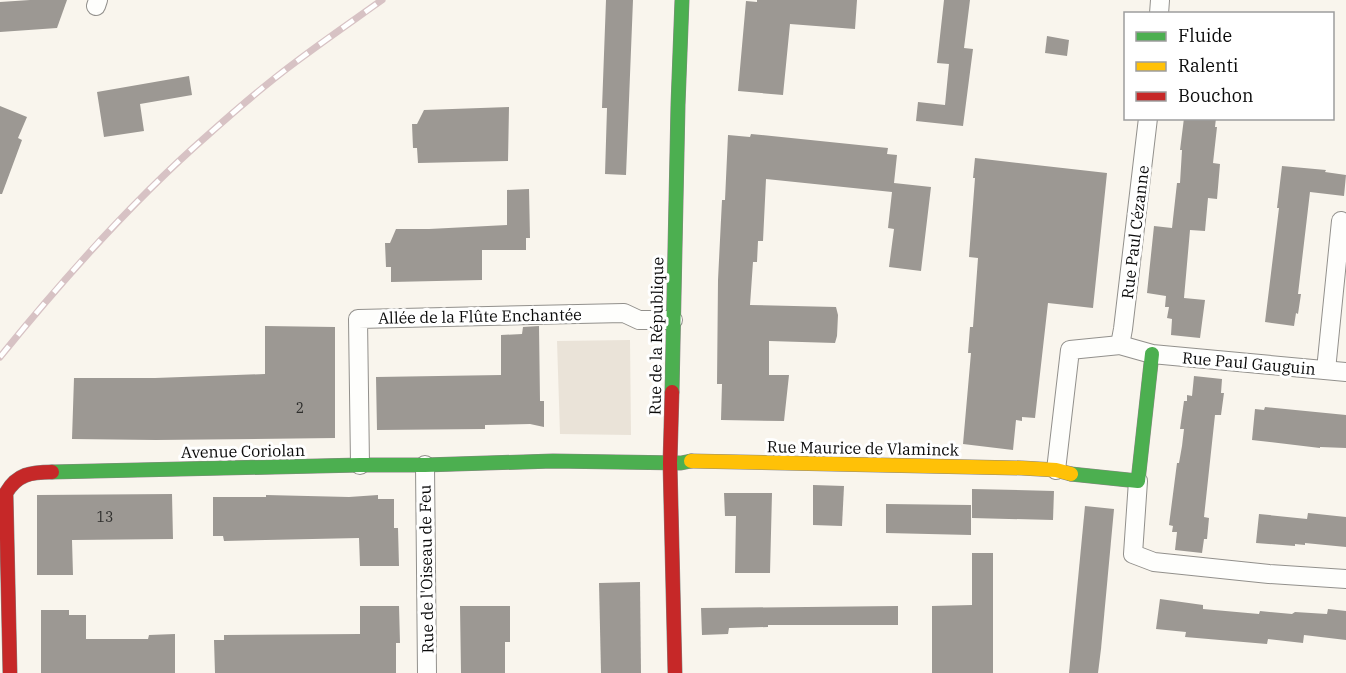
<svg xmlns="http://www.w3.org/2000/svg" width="1346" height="673" viewBox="0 0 1346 673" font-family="'IBM Plex Serif',serif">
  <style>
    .plaza { fill: #eae3d8 }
    .building { fill: #9c9893 }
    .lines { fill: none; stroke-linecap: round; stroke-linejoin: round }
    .street-casing { stroke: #92908c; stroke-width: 20 }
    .fast-casing { stroke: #888683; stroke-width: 15 }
    .slow-casing { stroke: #888683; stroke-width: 15 }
    .jam-casing { stroke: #888683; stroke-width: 15 }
    .street { stroke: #fefefc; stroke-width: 18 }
    .fast { stroke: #4caf50; stroke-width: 14 }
    .slow { stroke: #ffc107; stroke-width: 14 }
    .jam { stroke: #c62828; stroke-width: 14 }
    .rail-casing { stroke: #d7c2c4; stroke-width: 7 }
    .rail { stroke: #fff; stroke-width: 4.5; stroke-dasharray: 14; stroke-linecap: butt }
    .labels { text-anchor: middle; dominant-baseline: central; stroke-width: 6; stroke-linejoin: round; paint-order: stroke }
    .number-label { font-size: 14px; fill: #2e2e2c }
    .street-label { font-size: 16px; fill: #0a0a0a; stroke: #fff }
  </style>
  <rect width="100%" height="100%" fill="#f9f5ed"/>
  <!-- plaza -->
  <polygon class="plaza" points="630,340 631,435 560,434 557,341"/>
  <!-- building -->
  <g class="building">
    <polygon points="30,0 67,0 57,28 0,32 0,2"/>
    <polygon points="606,0 633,0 626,175 605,174 607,108 602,108"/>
    <polygon points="757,0 857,0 855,29 790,24 783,95 738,91 746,1 757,2"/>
    <polygon points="944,0 970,0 964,48 973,49 963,126 916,121 918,102 945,105 949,64 937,63"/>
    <polygon points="1047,36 1069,40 1067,56 1045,53"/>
    <polygon points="189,76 192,95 140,104 144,131 104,137 97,92"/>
    <polygon points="0,106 27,117 18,138 22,140 2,194 0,194"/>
    <polygon points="509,107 508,161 418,163 417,148 413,148 412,124 417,124 424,110"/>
    <polygon points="1184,118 1216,118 1215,127 1217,127 1213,163 1220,164 1217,199 1208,198 1205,231 1190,230 1184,298 1205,300 1200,338 1171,335 1172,319 1167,318 1169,307 1165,307 1166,296 1147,293 1154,226 1172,228 1177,183 1180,183 1182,150 1180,150"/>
    <polygon points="751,134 888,148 887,154 897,155 894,183 931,187 921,271 889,267 894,229 888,228 892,192 766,179 763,241 758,241 757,262 753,262 750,305 836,307 838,315 837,336 835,343 769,341 769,375 789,375 784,421 721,420 722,384 717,384 718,280 722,200 725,200 728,135 750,137"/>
    <polygon points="975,158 1107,173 1093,308 1048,303 1035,418 1022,417 1022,421 1016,420 1013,450 963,444 971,353 968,353 970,327 973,327 978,258 969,257 975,178 973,178"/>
    <polygon points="1282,166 1326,170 1325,172 1346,175 1344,196 1310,192 1298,294 1301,294 1298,314 1296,313 1294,326 1265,322 1279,208 1277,208"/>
    <polygon points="529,189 530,238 526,238 526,250 482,250 482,280 391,282 391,267 386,267 385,243 390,243 396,229 429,229 507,225 507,190"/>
    <polygon points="265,326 335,327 335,438 156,440 72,439 74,378 155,378 265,374"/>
    <polygon points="539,326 540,401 544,401 544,427 530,424 485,425 485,429 377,430 376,377 501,375 501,335 522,334 523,327"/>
    <polygon points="1194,376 1222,379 1221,393 1224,393 1221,415 1215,415 1204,517 1209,518 1207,539 1204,539 1202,553 1175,550 1177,532 1172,532 1173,526 1169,525 1177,463 1179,463 1182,446 1184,429 1180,429 1184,401 1187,401 1187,395 1192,396"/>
    <polygon points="1265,407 1346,415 1346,448 1320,447 1320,448 1252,440 1255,409 1264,410"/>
    <polygon points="813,485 844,486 842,526 813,525"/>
    <polygon points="972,489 1054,491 1053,520 972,518"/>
    <polygon points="724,493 772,493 770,573 735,573 736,516 725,516"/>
    <polygon points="172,494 173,539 72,540 73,575 37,575 37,495"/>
    <polygon points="266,495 349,497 378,495 378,499 394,499 394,528 398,528 399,566 360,566 359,538 224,541 223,536 213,536 213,497 266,497"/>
    <polygon points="886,504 971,505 971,535 886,533"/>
    <polygon points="1085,506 1114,509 1101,649 1098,673 1069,673"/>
    <polygon points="1308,513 1346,517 1346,547 1305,543 1305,545 1295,544 1295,546 1256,543 1259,514 1307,519"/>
    <polygon points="972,553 993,553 993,673 932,673 932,606 972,605"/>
    <polygon points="640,582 641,673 601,673 599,583"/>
    <polygon points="1160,599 1203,605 1203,609 1259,614 1260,611 1292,614 1295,612 1327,614 1328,609 1346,611 1346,640 1304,635 1303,643 1268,639 1267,644 1185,637 1186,632 1156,629"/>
    <polygon points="360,606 399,606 400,643 396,643 396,673 215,673 214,640 224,640 224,635 360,634"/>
    <polygon points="460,606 510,606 510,642 505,642 505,673 461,673"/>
    <polygon points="898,606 898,625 768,625 768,627 729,628 728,634 702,635 701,608"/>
    <polygon points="41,610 69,610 69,615 86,615 86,639 148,639 149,635 175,634 175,673 41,673"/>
  </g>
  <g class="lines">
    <!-- street casing -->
    <g class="street-casing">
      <g id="street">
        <polyline points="96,6 98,0"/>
        <polyline points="1159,14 1160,0"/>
        <polyline points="1120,345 1123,329 1148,118"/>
        <polyline points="1326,370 1341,221"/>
        <polyline points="360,465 358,319 624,313 639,320 673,320"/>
        <polyline points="425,465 427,673"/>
        <polyline points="1056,470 1070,350 1120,345 1152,354 1346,372"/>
        <polyline points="1138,481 1133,554 1154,562 1269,574 1346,579"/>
      </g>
    </g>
    <!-- fast casing -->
    <g class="fast-casing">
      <g id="fast">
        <polyline points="672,392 678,105 682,0"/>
        <polyline points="52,472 360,465 425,465 553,461 681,463 691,461"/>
        <polyline points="1071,474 1138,481 1152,354"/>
      </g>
    </g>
    <!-- slow casing -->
    <g class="slow-casing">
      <polyline id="slow" points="691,461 1022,468 1056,470 1071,474"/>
    </g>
    <!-- jam casing -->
    <g class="jam-casing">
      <g id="jam">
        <polyline points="672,392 670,463 675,673"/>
        <path d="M10 673 6 493C17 474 31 472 52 472"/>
      </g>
    </g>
    <!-- street -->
    <use href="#street" class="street"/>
    <!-- fast -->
    <use href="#fast" class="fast"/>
    <!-- slow -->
    <use href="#slow" class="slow"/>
    <!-- jam -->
    <use href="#jam" class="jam"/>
    <!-- rail casing -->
    <g class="rail-casing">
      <path id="rail" d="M0 357C64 278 132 201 209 134 237 109 266 84 297 61 325 40 354 20 382 0"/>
    </g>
    <!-- rail -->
    <use href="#rail" class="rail"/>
  </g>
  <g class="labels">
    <!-- number labels -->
    <g class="number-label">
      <text x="300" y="408">2</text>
      <text x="105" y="517">13</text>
    </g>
    <!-- street labels -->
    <g class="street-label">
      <text transform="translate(1135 232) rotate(-83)">Rue Paul Cézanne</text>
      <text transform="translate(480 316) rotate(-1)">Allée de la Flûte Enchantée</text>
      <text transform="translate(656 336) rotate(-89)">Rue de la République</text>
      <text transform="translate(1249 363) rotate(5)">Rue Paul Gauguin</text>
      <text transform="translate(863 448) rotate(1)">Rue Maurice de Vlaminck</text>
      <text transform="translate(243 451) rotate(-1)">Avenue Coriolan</text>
      <text transform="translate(426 569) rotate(-91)">Rue de l'Oiseau de Feu</text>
    </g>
  </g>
  <!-- legend -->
  <rect x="1124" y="12" width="210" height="108" fill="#ffffff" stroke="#9d9d9d" stroke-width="1.5"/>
  <rect x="1136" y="32" width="30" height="9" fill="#4caf50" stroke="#9d9d9d" stroke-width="1.5"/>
  <text x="1178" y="42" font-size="18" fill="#0a0a0a">Fluide</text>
  <rect x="1136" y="62" width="30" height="9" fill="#ffc107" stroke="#9d9d9d" stroke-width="1.5"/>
  <text x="1178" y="72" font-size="18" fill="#0a0a0a">Ralenti</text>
  <rect x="1136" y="92" width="30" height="9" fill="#c62828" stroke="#9d9d9d" stroke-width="1.5"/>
  <text x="1178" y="102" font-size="18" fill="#0a0a0a">Bouchon</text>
</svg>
